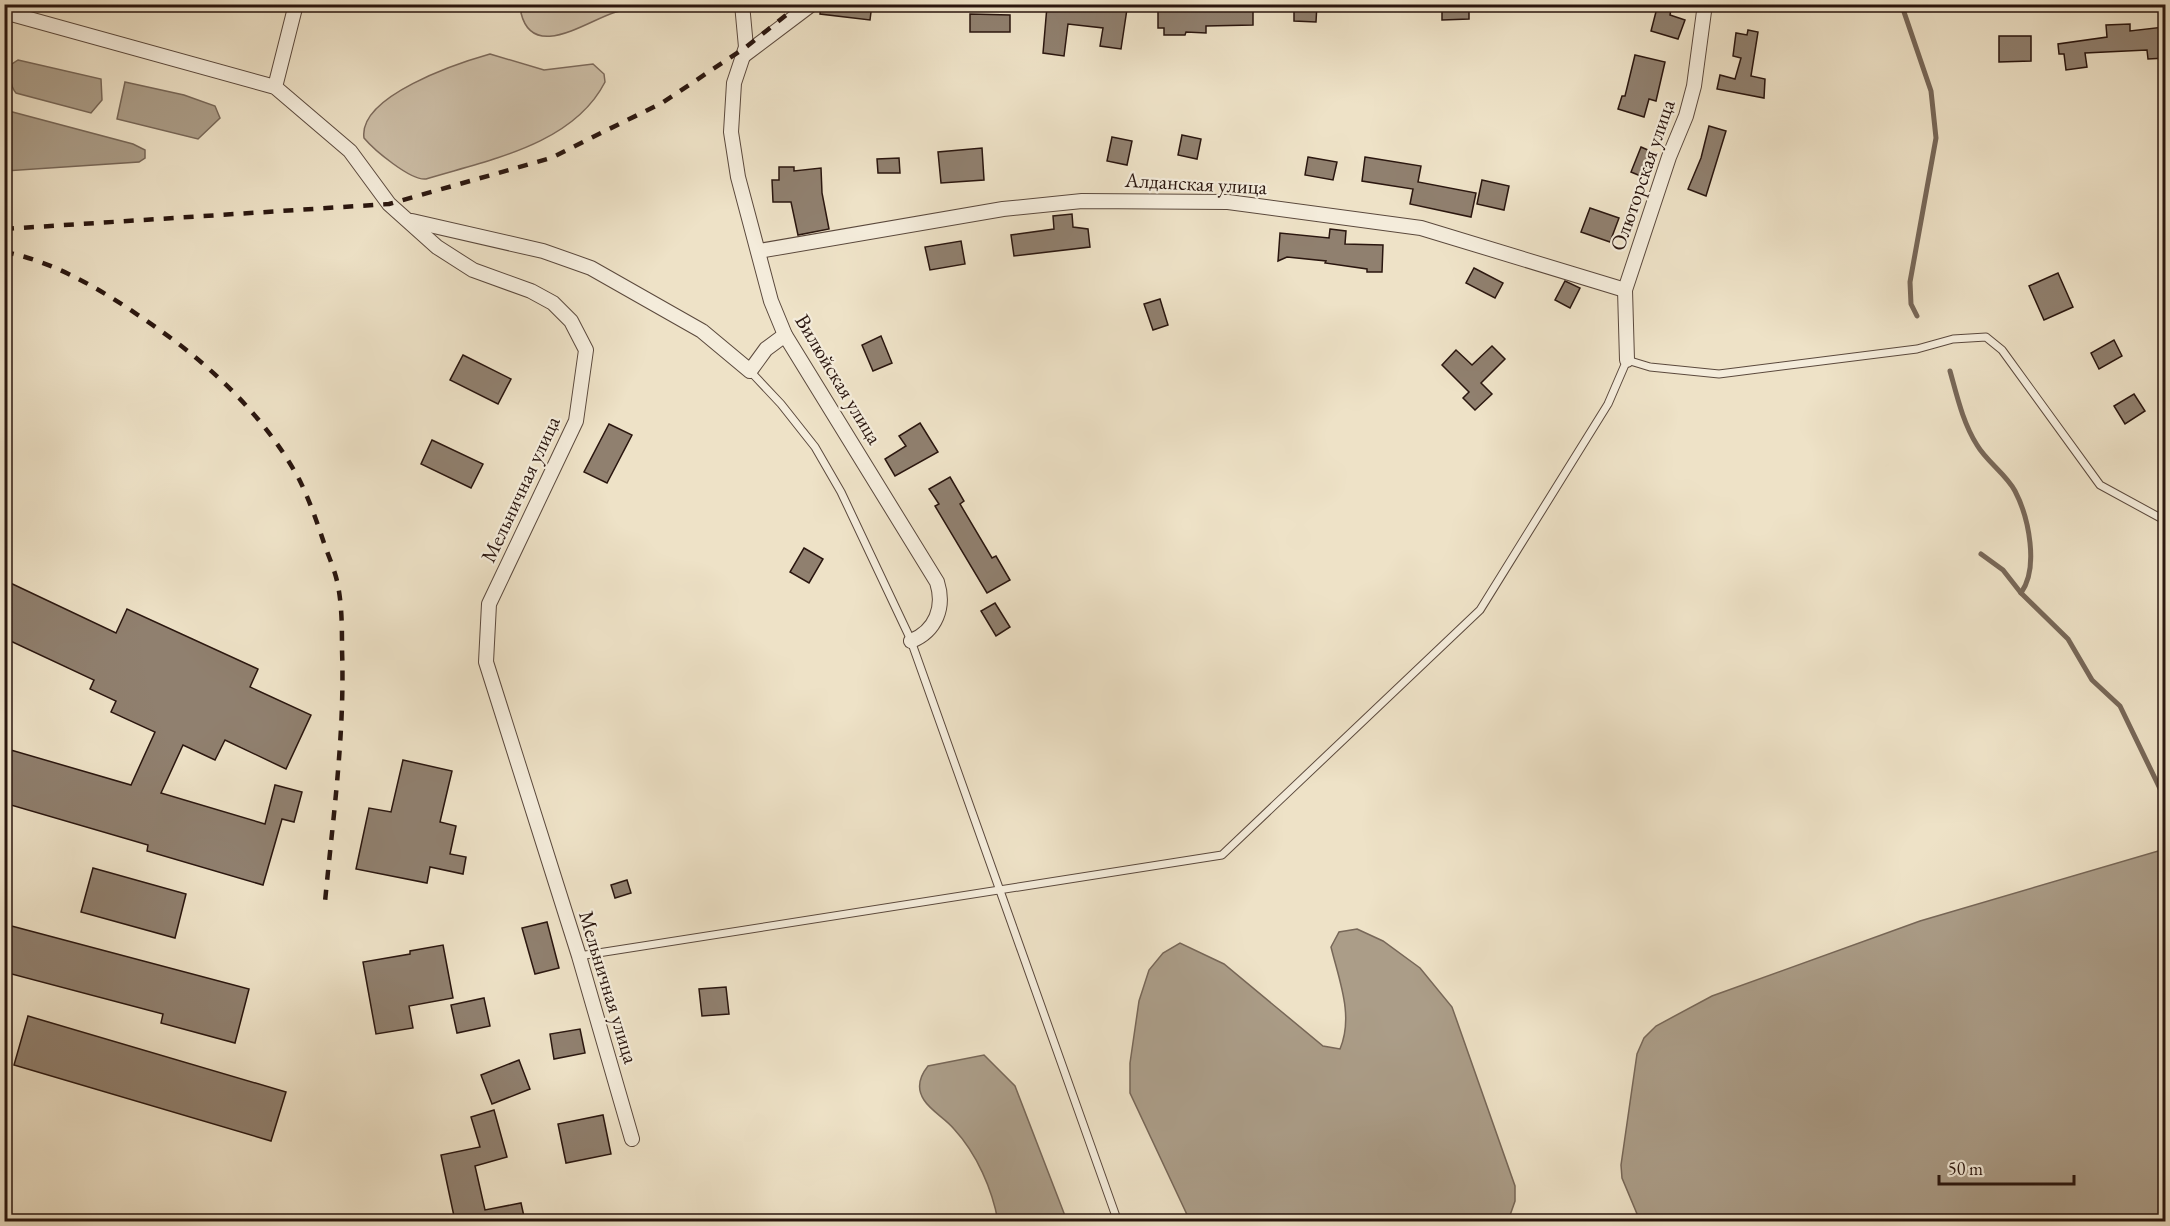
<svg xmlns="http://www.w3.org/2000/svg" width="2170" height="1226" viewBox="0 0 2170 1226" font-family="'EB Garamond',serif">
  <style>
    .green { fill: #cdbfa8; stroke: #7c6a5c; stroke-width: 1.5 }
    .water { fill: #ab9d88; stroke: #776758; stroke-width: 1.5 }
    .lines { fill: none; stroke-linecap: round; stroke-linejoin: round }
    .stream { stroke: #776758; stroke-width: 5 }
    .building { fill: #90806f; stroke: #2a160f; stroke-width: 1.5 }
    .service-casing { stroke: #5b493d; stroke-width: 9 }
    .minor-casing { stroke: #5b493d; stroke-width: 16 }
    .service { stroke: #f4ecdb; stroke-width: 7 }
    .minor { stroke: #f4ecdb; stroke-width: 14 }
    .rail { stroke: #2a160f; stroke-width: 4.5; stroke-dasharray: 10 10; stroke-linecap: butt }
    .labels { text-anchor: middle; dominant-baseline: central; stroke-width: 4.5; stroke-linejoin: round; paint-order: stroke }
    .street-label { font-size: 21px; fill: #2a160f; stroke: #f4ecdb }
  </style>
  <rect width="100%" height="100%" fill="#eee2c7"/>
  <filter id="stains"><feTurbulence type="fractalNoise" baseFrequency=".00333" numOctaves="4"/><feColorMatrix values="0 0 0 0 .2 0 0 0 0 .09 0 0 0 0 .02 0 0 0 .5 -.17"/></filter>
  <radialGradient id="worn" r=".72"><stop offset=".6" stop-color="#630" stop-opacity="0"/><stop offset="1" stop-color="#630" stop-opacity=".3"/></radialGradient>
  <!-- green -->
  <g class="green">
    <path d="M525 5V4L657 5C644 7 629 9 616 12 588 20 533 62 521 13Z"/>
    <path d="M490 54 544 70 593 64 604 74 605 82C573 145 488 160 426 179 411 181 374 150 364 138 358 96 458 63 490 54Z"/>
  </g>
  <!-- water -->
  <g class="water">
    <path d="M18 60 101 79 102 100 91 113 16 93C9 85 11 75 12 64Z"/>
    <polygon points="125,82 184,95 215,106 220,118 198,139 117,119"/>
    <polygon points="5,110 133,144 145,150 145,158 139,162 5,171"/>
    <polygon points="2165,849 2165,1221 1640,1221 1622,1178 1621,1165 1637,1054 1644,1038 1656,1026 1712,996 1920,921"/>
    <path d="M1357 929 1383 941 1420 968 1452 1007 1515 1186V1201L1508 1221H1190L1130 1093V1063L1139 1001 1149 970 1163 953 1180 943 1224 964 1323 1046 1340 1049C1354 1016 1339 980 1331 947L1339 932Z"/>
    <path d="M984 1055 1015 1086 1067 1221H998C992 1189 977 1154 954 1129 946 1119 931 1111 924 1100 916 1088 920 1076 928 1066Z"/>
  </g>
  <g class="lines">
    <!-- stream -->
    <g class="stream">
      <polyline points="1905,4 1904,12 1931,91 1936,138 1910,282 1911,304 1917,316"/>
      <path d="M1950 371C1957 396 1963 423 1977 445 1987 462 2006 474 2015 491 2029 518 2039 568 2021 593"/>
      <polyline points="1981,554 2003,570 2021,593 2068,639 2092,680 2120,706 2166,801"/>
    </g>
  </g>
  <!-- building -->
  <g class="building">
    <polygon points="821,4 872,4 870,20 820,14"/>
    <polygon points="1078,4 1127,9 1121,49 1100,46 1103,28 1068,24 1064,56 1043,53 1047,6 1077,10"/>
    <polygon points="1294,4 1317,4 1316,22 1294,21"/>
    <polygon points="1442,4 1469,4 1469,19 1442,20"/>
    <polygon points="1658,4 1672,4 1670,15 1685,20 1678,39 1651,31"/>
    <polygon points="1194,7 1253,7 1253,25 1206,26 1206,33 1186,32 1185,35 1164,35 1164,28 1158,28 1158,9 1194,10"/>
    <polygon points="970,14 1010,15 1010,32 970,32"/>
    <polygon points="2130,24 2130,31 2164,27 2166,58 2148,59 2147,50 2085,53 2087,67 2066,70 2064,54 2059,54 2058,44 2107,37 2106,25"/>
    <polygon points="1748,30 1758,32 1751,76 1765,79 1764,98 1717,89 1720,75 1735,79 1741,58 1733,56 1736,33 1747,35"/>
    <polygon points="1999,36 2031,36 2031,61 1999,62"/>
    <polygon points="1635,55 1665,62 1656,101 1649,99 1644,117 1618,109 1622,96 1625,96"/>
    <polygon points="1709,126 1726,131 1706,196 1688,189 1701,158"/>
    <polygon points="1182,135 1201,139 1197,159 1178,155"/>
    <polygon points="1112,137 1132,141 1127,165 1107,161"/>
    <polygon points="1641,147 1657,154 1648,179 1631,172"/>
    <polygon points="982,148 984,180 941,183 938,152"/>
    <polygon points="1308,157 1337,162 1333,180 1305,175"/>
    <polygon points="1365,157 1421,166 1418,182 1476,193 1471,217 1410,204 1413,189 1362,181"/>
    <polygon points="899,158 900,173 878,173 877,159"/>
    <polygon points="779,167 794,167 794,171 821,168 822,193 829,229 798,235 791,202 773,202 772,180 779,180"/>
    <polygon points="1482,180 1509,186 1504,210 1477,204"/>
    <polygon points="1590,208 1619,218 1610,242 1581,232"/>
    <polygon points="1072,214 1073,227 1088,229 1090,247 1014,256 1011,235 1054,229 1053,216"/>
    <polygon points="1330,229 1346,231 1345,244 1383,245 1382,272 1367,272 1367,269 1325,263 1326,261 1287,257 1278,261 1280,233 1329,238"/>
    <polygon points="961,241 965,264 930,270 925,247"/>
    <polygon points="1474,268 1503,283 1495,298 1466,283"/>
    <polygon points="2058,273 2073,307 2044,320 2029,286"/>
    <polygon points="1565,281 1580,288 1570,308 1555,300"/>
    <polygon points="1160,299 1168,325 1153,330 1144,304"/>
    <polygon points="881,336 892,363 873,371 862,345"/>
    <polygon points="2114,340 2122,356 2099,369 2091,353"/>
    <polygon points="1492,346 1505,359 1481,383 1492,394 1475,410 1463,398 1469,392 1442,365 1456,350 1472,365"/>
    <polygon points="463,355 511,379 498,404 450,380"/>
    <polygon points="2134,394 2145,411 2125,424 2114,406"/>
    <polygon points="920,423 938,452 895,476 885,459 906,446 899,436"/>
    <polygon points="609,424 632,435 607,483 584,472"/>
    <polygon points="432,440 483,464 471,488 421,464"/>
    <polygon points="950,477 964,501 960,504 992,558 996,556 1010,580 987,593 935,506 939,504 929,489"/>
    <polygon points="804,548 823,559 809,583 790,572"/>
    <polygon points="4,580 116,633 127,609 258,669 250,687 311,715 286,769 225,740 215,760 183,745 161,793 265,824 275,785 302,792 294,822 282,819 263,885 147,851 148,845 4,803 4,748 131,785 155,732 111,712 116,701 90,689 94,680 4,638"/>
    <polygon points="995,603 1010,627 996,636 981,611"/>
    <polygon points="403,760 452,771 440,822 456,826 450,854 466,857 463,874 430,867 427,883 356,869 369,808 391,812"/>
    <polygon points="93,868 186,894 175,938 81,912"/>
    <polygon points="627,880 631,893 615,898 611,885"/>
    <polygon points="547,922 559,968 535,974 522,928"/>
    <polygon points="4,924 249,989 235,1043 161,1023 163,1014 4,972"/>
    <polygon points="443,945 453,998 409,1006 413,1028 376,1034 363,962 410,954 410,951"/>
    <polygon points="726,987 729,1014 702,1016 699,989"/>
    <polygon points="484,998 490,1026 457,1033 451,1005"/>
    <polygon points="28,1016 286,1092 271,1141 14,1065"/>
    <polygon points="580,1029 585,1053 554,1059 550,1034"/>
    <polygon points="519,1060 530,1089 492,1104 481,1075"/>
    <polygon points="494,1110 507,1157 475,1166 485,1210 521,1203 525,1221 455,1221 441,1155 480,1147 471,1117"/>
    <polygon points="603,1115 611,1154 566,1163 558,1124"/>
  </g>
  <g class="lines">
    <!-- service casing -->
    <g class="service-casing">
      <g id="service">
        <polyline points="750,371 781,404 815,447 841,492 910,638 1118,1222"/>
        <polyline points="579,956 1222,855 1480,610 1608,404 1627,360 1650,367 1719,374 1917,349 1953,339 1986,337 2002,350 2100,485 2166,521"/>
      </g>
    </g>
    <!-- minor casing -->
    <g class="minor-casing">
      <g id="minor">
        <path d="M742 4 746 47 734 83 731 132 738 177 771 301 785 335 937 582C945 607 936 631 911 641"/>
        <polyline points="4,12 275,87 350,151 389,204 437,247 473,270 531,291 553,303 571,321 586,350 576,421 489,604 486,662 579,956 632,1139"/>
        <polyline points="743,56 812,4"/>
        <polyline points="275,87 296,4"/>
        <polyline points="412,221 543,251 591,268 702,331 750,371 766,349 785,335"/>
        <polyline points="759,251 1003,209 1082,201 1228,202 1421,228 1625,290"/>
        <polyline points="1627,360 1625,290 1669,157 1686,116 1694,86 1705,4"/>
      </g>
    </g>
    <!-- service -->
    <use href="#service" class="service"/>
    <!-- minor -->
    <use href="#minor" class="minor"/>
    <!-- rail -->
    <g class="rail">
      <polyline points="4,229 389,204 551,158 605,131 662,103 746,47 800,4"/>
      <path d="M4 252C60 262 116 299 161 331 216 370 267 420 299 479 309 499 317 522 324 543 328 555 334 568 337 581 342 603 342 627 342 649 345 734 333 817 325 902"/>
    </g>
  </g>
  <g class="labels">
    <!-- street labels -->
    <g class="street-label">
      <text transform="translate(1642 175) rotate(-71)">Олюторская улица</text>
      <text transform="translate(1196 183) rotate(3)">Алданская улица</text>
      <text transform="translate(839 379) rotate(59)">Вилюйская улица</text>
      <text transform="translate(520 489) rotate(-65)">Мельничная улица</text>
      <text transform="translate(609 987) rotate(73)">Мельничная улица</text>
    </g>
  </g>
  <!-- margin -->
  <rect width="2170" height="1226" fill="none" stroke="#eee2c7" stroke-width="24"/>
  <rect x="6" y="6" width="2158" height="1214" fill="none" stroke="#2a160f" stroke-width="3"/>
  <rect x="12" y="12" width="2146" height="1202" fill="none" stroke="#2a160f" stroke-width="1.5"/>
  <!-- scale -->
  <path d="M1939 1175v9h135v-9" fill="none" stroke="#2a160f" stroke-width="3"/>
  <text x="1948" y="1175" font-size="18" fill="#2a160f" stroke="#f4ecdb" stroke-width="4.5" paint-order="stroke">50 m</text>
  <rect width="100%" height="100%" filter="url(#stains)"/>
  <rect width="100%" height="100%" fill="url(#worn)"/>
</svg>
